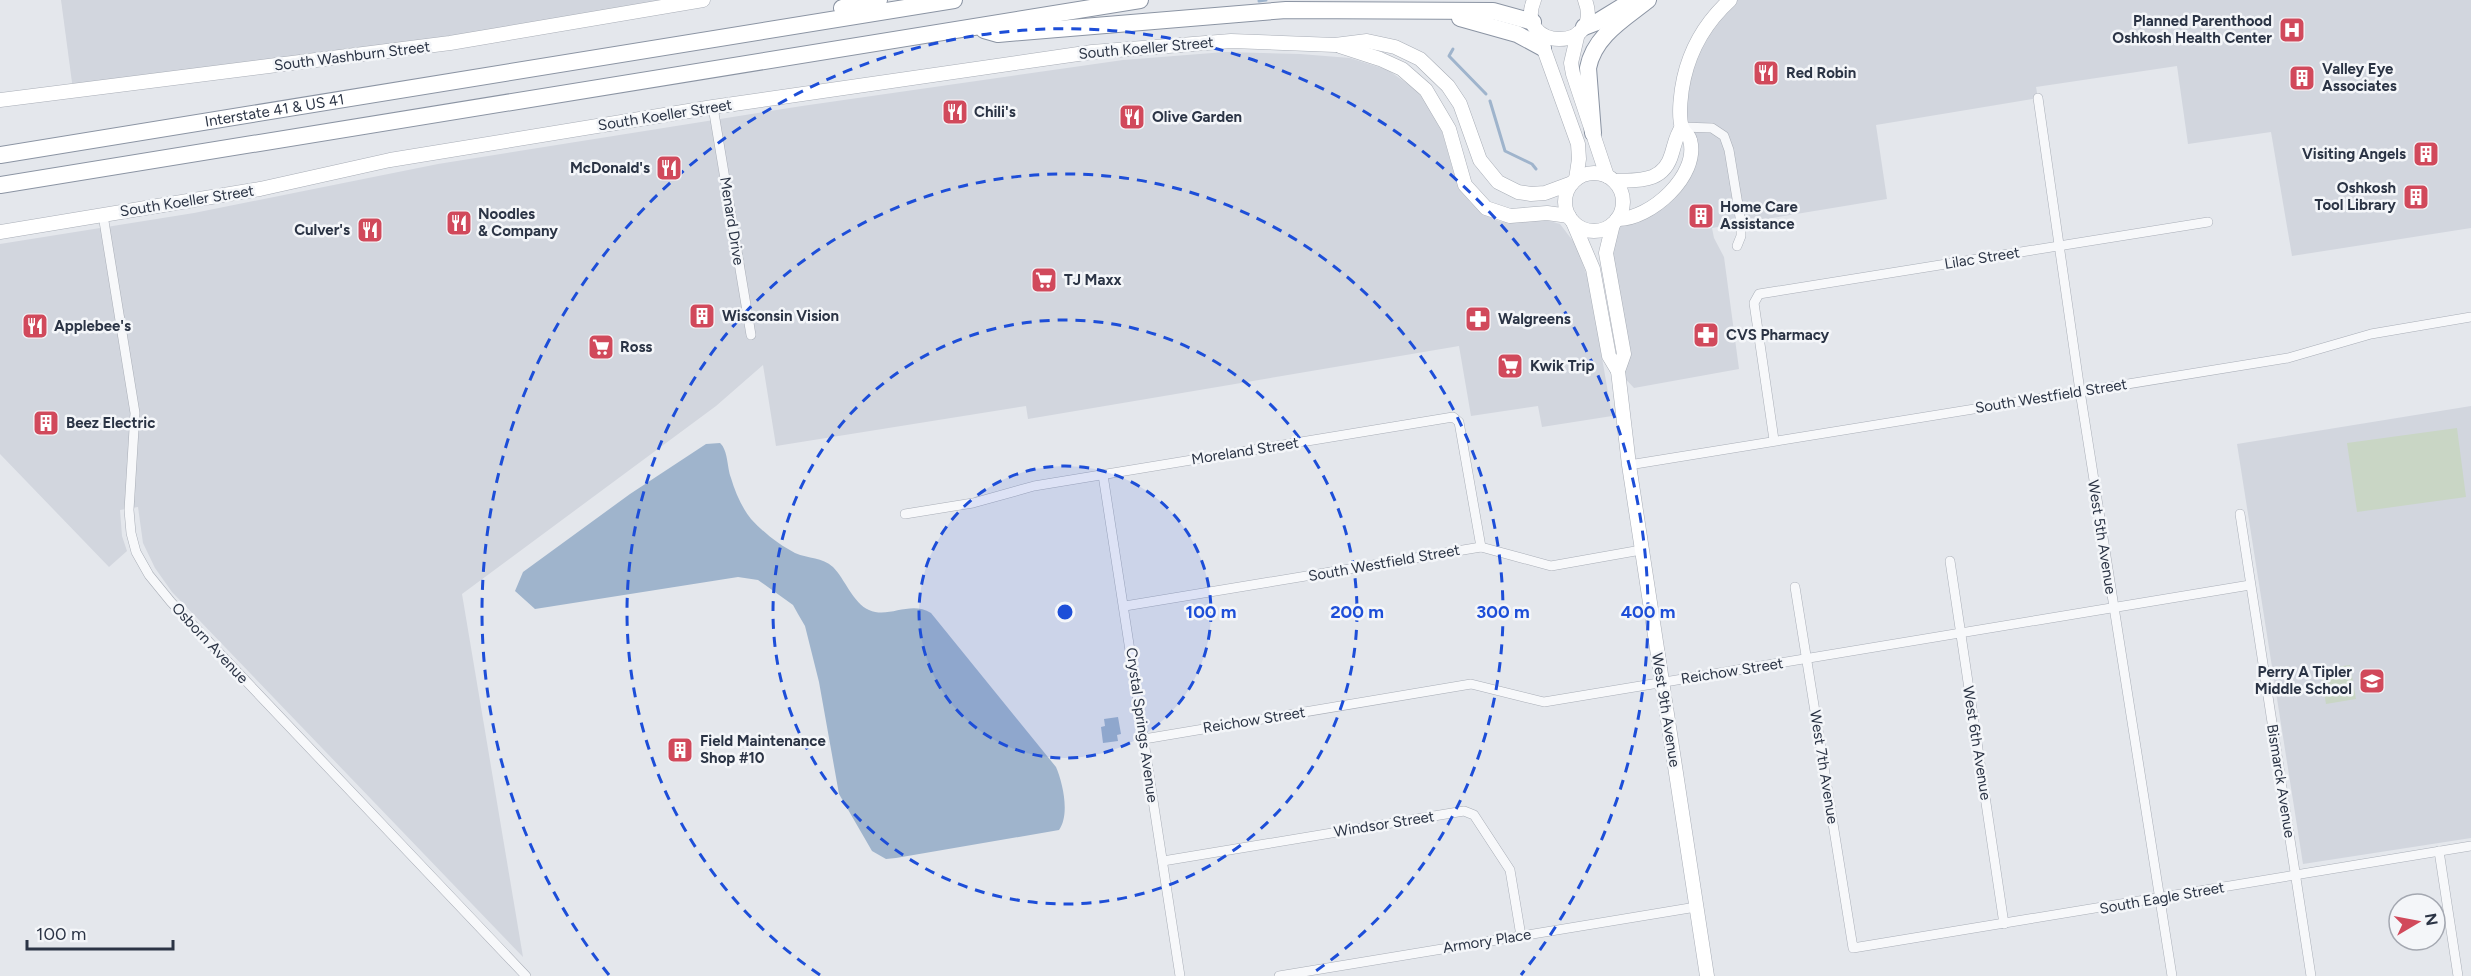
<svg xmlns="http://www.w3.org/2000/svg" width="2471" height="976" viewBox="0 0 2471 976" font-family="Figtree,sans-serif">
  <style>
    .built { fill: #d2d6de }
    .green { fill: #c9d6c5 }
    .water { fill: #9fb4cc }
    .lines { fill: none; stroke-linecap: round; stroke-linejoin: round }
    .stream { stroke: #9fb4cc; stroke-width: 3 }
    .street-casing { stroke: #a9aeb7; stroke-width: 10 }
    .secondary-casing { stroke: #a9aeb7; stroke-width: 15 }
    .highway-casing { stroke: #8b94a3; stroke-width: 18 }
    .street { stroke: #f7f8fa; stroke-width: 9 }
    .secondary { stroke: #fff; stroke-width: 14 }
    .highway { stroke: #fff; stroke-width: 16 }
    .ring { fill: none; stroke: #1d4ed8; stroke-width: 3; stroke-dasharray: 10 8 }
    .labels { text-anchor: middle; dominant-baseline: central; stroke-width: 5; stroke-linejoin: round; paint-order: stroke }
    .poi-label { font-size: 15px; font-weight: bold; fill: #2b3445; stroke: #f4f6f9; text-anchor: start }
    .street-label { font-size: 15px; fill: #2b3445; stroke: #f4f6f9 }
    .centre { fill: #1d4ed8; stroke: #f4f6f9; stroke-width: 3 }
    .ring-label { font-size: 18px; text-anchor: middle; font-weight: bold; fill: #1d4ed8; stroke: #f4f6f9; stroke-width: 5; stroke-linejoin: round; paint-order: stroke }
  </style>
  <rect width="100%" height="100%" fill="#e4e7ec"/>
  <!-- built -->
  <g class="built">
    <polygon points="61,0 703,0 450,43 73,90"/>
    <polygon points="1730,0 2471,0 2471,228 2292,256 2271,132 2188,144 2177,66 2036,87 2038,98 1876,125 1887,199 1712,228 1714,238 1724,257 1739,369 1634,388 1618,371 1624,354 1608,267 1617,219 1644,211 1688,163 1682,127 1684,77"/>
    <polygon points="1225,52 1300,54 1350,58 1388,70 1415,89 1427,103 1441,128 1456,181 1470,202 1493,219 1503,222 1546,220 1560,224 1576,245 1589,282 1612,416 1542,427 1538,406 1471,416 1459,346 1028,419 1026,406 776,446 763,365 716,406 462,594 523,957 172,592 155,568 143,543 138,507 120,510 122,536 127,551 109,567 0,454 0,244 194,213 438,164 802,106 1123,60"/>
    <polygon points="2471,406 2471,838 2303,864 2237,444"/>
  </g>
  <!-- green -->
  <g class="green">
    <polygon points="2457,428 2466,497 2357,512 2347,443"/>
    <polygon points="2350,665 2356,699 2326,704 2320,669"/>
  </g>
  <!-- water -->
  <g class="water">
    <path d="M720 443C728 450 727 467 731 478 735 492 742 508 751 519 763 532 779 545 795 553 809 559 822 557 833 567 845 579 853 603 869 610 889 619 910 600 931 613L1056 767C1063 783 1070 815 1059 830L896 858 886 859 872 851 839 794 819 682 805 626 798 614 793 605 758 580 738 577 535 609 515 591 523 572 630 494 706 444Z"/>
    <polygon points="1118,717 1121,734 1117,735 1118,741 1103,743 1101,727 1105,726 1104,719"/>
  </g>
  <g class="lines">
    <!-- stream -->
    <g class="stream">
      <polyline points="1259,1 1266,0"/>
      <polyline points="1453,49 1449,56 1486,94"/>
      <polyline points="1490,101 1505,151 1532,164 1536,169"/>
    </g>
    <!-- street casing -->
    <g class="street-casing">
      <g id="street">
        <polyline points="2038,98 2080,391 2172,976"/>
        <polyline points="713,107 751,335"/>
        <polyline points="1682,127 1712,128 1724,136 1729,150 1741,223 1741,236 1737,246"/>
        <polyline points="103,215 135,413 129,510 131,533 136,552 149,575 171,602 526,976"/>
        <polyline points="1774,440 1754,303 1759,294 2208,222"/>
        <polyline points="1629,465 2288,358 2371,334 2471,317"/>
        <polyline points="1103,475 1180,976"/>
        <polyline points="905,514 973,503 1034,486 1453,417 1459,422 1481,547"/>
        <polyline points="2240,514 2311,976"/>
        <polyline points="1950,561 2004,924"/>
        <polyline points="1795,587 1853,948 2471,846"/>
        <polyline points="1125,606 1481,547 1551,566 1641,550"/>
        <polyline points="1144,739 1471,684 1544,702 2250,585"/>
        <polyline points="2439,851 2458,976"/>
        <polyline points="1163,861 1464,811 1474,815 1510,870 1521,936"/>
        <polyline points="1279,976 1696,907"/>
      </g>
    </g>
    <!-- secondary casing -->
    <g class="secondary-casing">
      <g id="secondary">
        <path d="M1534 0C1513 51 1605 53 1585 0"/>
        <polyline points="1537,30 1578,144 1579,159 1576,179"/>
        <polyline points="1578,33 1571,63 1573,74 1607,176"/>
        <polyline points="1340,46 1380,59 1402,69 1426,90 1449,129 1465,185 1486,208 1510,216 1547,213 1569,216"/>
        <polyline points="0,100 450,43 703,0"/>
        <circle cx="1594" cy="202" r="29"/>
        <path d="M1615 181C1639 180 1664 183 1672 153 1675 143 1676 136 1682 127"/>
        <path d="M1617 219C1650 220 1700 175 1690 140 1689 135 1684 132 1682 128 1678 115 1681 91 1684 78 1691 47 1707 21 1730 0"/>
        <polyline points="1573,222 1593,269 1609,356 1618,371"/>
        <polyline points="1613,224 1606,253 1624,354 1618,371 1629,465 1707,976"/>
        <polyline points="0,232 260,189 390,160 713,107 1092,52 1231,41 1335,45 1367,41 1395,47 1420,59 1448,86 1460,104 1480,160 1498,182 1518,192 1531,194 1545,193 1572,183"/>
      </g>
    </g>
    <!-- highway casing -->
    <g class="highway-casing">
      <g id="highway">
        <polyline points="842,8 879,0"/>
        <polyline points="1460,18 1517,34 1543,48"/>
        <polyline points="1584,27 1597,22 1633,0"/>
        <polyline points="984,30 998,34 1286,10 1493,11 1533,22"/>
        <path d="M1593 133 1588 68C1594 36 1624 19 1648 0"/>
        <path id="s1" d="M0 155 954 0"/>
        <polyline points="0,185 1140,0"/>
      </g>
    </g>
    <!-- street -->
    <use href="#street" class="street"/>
    <!-- secondary -->
    <use href="#secondary" class="secondary"/>
    <!-- highway -->
    <use href="#highway" class="highway"/>
  </g>
  <!-- distance rings -->
  <circle cx="1065" cy="612" r="146" fill="#1d4ed8" fill-opacity=".12"/>
  <g class="ring">
    <circle cx="1065" cy="612" r="146"/>
    <circle cx="1065" cy="612" r="292"/>
    <path d="M820 975A438 438 0 1 1 1310 975"/>
    <path d="M609 975A583 583 0 1 1 1521 975"/>
  </g>
  <!-- icons -->
  <defs>
    <g id="hospital-square" transform="scale(1.35)"><rect x="-9" y="-9" width="18" height="18" rx="4" fill="#d1495b" stroke="#f4f6f9"/><path d="M-5-5h3v3.5h4V-5h3V5h-3V1.5h-4V5h-3Z" fill="#fff"/></g>
    <g id="restaurant-square" transform="scale(1.35)"><rect x="-9" y="-9" width="18" height="18" rx="4" fill="#d1495b" stroke="#f4f6f9"/><path d="M-5-6h1v4h1v-4h1v4h1v-4h1v5L-1.5 .5V6h-2V.5L-5-1ZM5-6V6H3V1.5H1.5Q1.5-4 5-6Z" fill="#fff"/></g>
    <g id="building-square" transform="scale(1.35)"><rect x="-9" y="-9" width="18" height="18" rx="4" fill="#d1495b" stroke="#f4f6f9"/><path d="M-4-6H4V6H1V3H-1V6H-4ZM-2.5-4.3h1.7v1.8h-1.7ZM.8-4.3h1.7v1.8H.8ZM-2.5-1h1.7V.8h-1.7ZM.8-1h1.7V.8H.8Z" fill="#fff"/></g>
    <g id="supermarket-square" transform="scale(1.35)"><rect x="-9" y="-9" width="18" height="18" rx="4" fill="#d1495b" stroke="#f4f6f9"/><path d="M-6-5.5h2.5l.6 2H6L4.5 2H-2.5L-4.4-4H-6ZM-1.5 3.2a1.3 1.3 0 1 0 .1 0ZM3 3.2a1.3 1.3 0 1 0 .1 0Z" fill="#fff"/></g>
    <g id="pharmacy-square" transform="scale(1.35)"><rect x="-9" y="-9" width="18" height="18" rx="4" fill="#d1495b" stroke="#f4f6f9"/><path d="M-2-6h4v4h4v4h-4v4h-4v-4h-4v-4h4Z" fill="#fff"/></g>
    <g id="school-square" transform="scale(1.35)"><rect x="-9" y="-9" width="18" height="18" rx="4" fill="#d1495b" stroke="#f4f6f9"/><path d="M0-5L7-2L0 1L-7-2ZM-4 1L0 2.5L4 1V4Q0 6-4 4Z" fill="#fff"/></g>
  </defs>
  <g fill-rule="evenodd">
    <use href="#hospital-square" x="2292" y="30"/>
    <use href="#restaurant-square" x="1766" y="73"/>
    <use href="#building-square" x="2302" y="78"/>
    <use href="#restaurant-square" x="955" y="112"/>
    <use href="#restaurant-square" x="1132" y="117"/>
    <use href="#building-square" x="2426" y="154"/>
    <use href="#restaurant-square" x="669" y="168"/>
    <use href="#building-square" x="2416" y="197"/>
    <use href="#building-square" x="1701" y="216"/>
    <use href="#restaurant-square" x="459" y="223"/>
    <use href="#restaurant-square" x="370" y="230"/>
    <use href="#supermarket-square" x="1044" y="280"/>
    <use href="#building-square" x="702" y="316"/>
    <use href="#pharmacy-square" x="1478" y="319"/>
    <use href="#restaurant-square" x="35" y="326"/>
    <use href="#pharmacy-square" x="1706" y="335"/>
    <use href="#supermarket-square" x="601" y="347"/>
    <use href="#supermarket-square" x="1510" y="366"/>
    <use href="#building-square" x="46" y="423"/>
    <use href="#school-square" x="2372" y="681"/>
    <use href="#building-square" x="680" y="750"/>
  </g>
  <g class="labels">
    <!-- poi labels -->
    <g class="poi-label">
      <text x="2272" y="21" text-anchor="end">Planned Parenthood<tspan x="2272" dy="17">Oshkosh Health Center</tspan></text>
      <text x="2322" y="69">Valley Eye<tspan x="2322" dy="17">Associates</tspan></text>
      <text x="1786" y="73">Red Robin</text>
      <text x="974" y="112">Chili's</text>
      <text x="1152" y="117">Olive Garden</text>
      <text x="2406" y="154" text-anchor="end">Visiting Angels</text>
      <text x="650" y="168" text-anchor="end">McDonald's</text>
      <text x="2396" y="188" text-anchor="end">Oshkosh<tspan x="2396" dy="17">Tool Library</tspan></text>
      <text x="1720" y="207">Home Care<tspan x="1720" dy="17">Assistance</tspan></text>
      <text x="478" y="214">Noodles<tspan x="478" dy="17">&amp; Company</tspan></text>
      <text x="350" y="230" text-anchor="end">Culver's</text>
      <text x="1064" y="280">TJ Maxx</text>
      <text x="722" y="316">Wisconsin Vision</text>
      <text x="1498" y="319">Walgreens</text>
      <text x="54" y="326">Applebee's</text>
      <text x="1726" y="335">CVS Pharmacy</text>
      <text x="620" y="347">Ross</text>
      <text x="1530" y="366">Kwik Trip</text>
      <text x="66" y="423">Beez Electric</text>
      <text x="2352" y="672" text-anchor="end">Perry A Tipler<tspan x="2352" dy="17">Middle School</tspan></text>
      <text x="700" y="741">Field Maintenance<tspan x="700" dy="17">Shop #10</tspan></text>
    </g>
    <!-- street labels -->
    <g class="street-label">
      <text transform="translate(1146 48) rotate(-5)">South Koeller Street</text>
      <text transform="translate(352 56) rotate(-7)">South Washburn Street</text>
      <text stroke="none"><textPath href="#s1" startOffset="278">Interstate 41 &amp; US 41</textPath></text>
      <text transform="translate(665 115) rotate(-9)">South Koeller Street</text>
      <text transform="translate(187 201) rotate(-9)">South Koeller Street</text>
      <text transform="translate(732 221) rotate(81)">Menard Drive</text>
      <text transform="translate(1982 258) rotate(-9)">Lilac Street</text>
      <text transform="translate(2051 396) rotate(-9)">South Westfield Street</text>
      <text transform="translate(1245 451) rotate(-9)">Moreland Street</text>
      <text transform="translate(2102 537) rotate(81)">West 5th Avenue</text>
      <text transform="translate(1384 563) rotate(-10)">South Westfield Street</text>
      <text transform="translate(210 643) rotate(47)">Osborn Avenue</text>
      <text transform="translate(1732 671) rotate(-9)">Reichow Street</text>
      <text transform="translate(1666 710) rotate(81)">West 9th Avenue</text>
      <text transform="translate(1254 720) rotate(-9)">Reichow Street</text>
      <text transform="translate(1142 725) rotate(82)">Crystal Springs Avenue</text>
      <text transform="translate(1977 743) rotate(81)">West 6th Avenue</text>
      <text transform="translate(1824 767) rotate(81)">West 7th Avenue</text>
      <text transform="translate(2281 781) rotate(81)">Bismarck Avenue</text>
      <text transform="translate(1384 824) rotate(-9)">Windsor Street</text>
      <text transform="translate(2162 898) rotate(-10)">South Eagle Street</text>
      <text transform="translate(1487 941) rotate(-9)">Armory Place</text>
    </g>
  </g>
  <circle cx="1065" cy="612" r="9" class="centre"/>
  <g class="ring-label">
    <text x="1211" y="618">100 m</text>
    <text x="1357" y="618">200 m</text>
    <text x="1503" y="618">300 m</text>
    <text x="1648" y="618">400 m</text>
  </g>
  <!-- north arrow -->
  <g transform="translate(2417 922) rotate(80)"><circle r="28" fill="#f4f6f9" stroke="#a4a8b1" stroke-width="1.5"/>
  <path d="M0-4.5L10 22L0 15L-10 22Z" fill="#d1495b"/>
  <text y="-9" font-size="16" font-weight="bold" text-anchor="middle" fill="#2b3445">N</text>
  </g>
  <!-- scale -->
  <path d="M27 940v9h146v-9" fill="none" stroke="#2b3445" stroke-width="3"/>
  <text x="36" y="940" font-size="18" fill="#2b3445" stroke="#f4f6f9" stroke-width="4.5" paint-order="stroke">100 m</text>
</svg>
